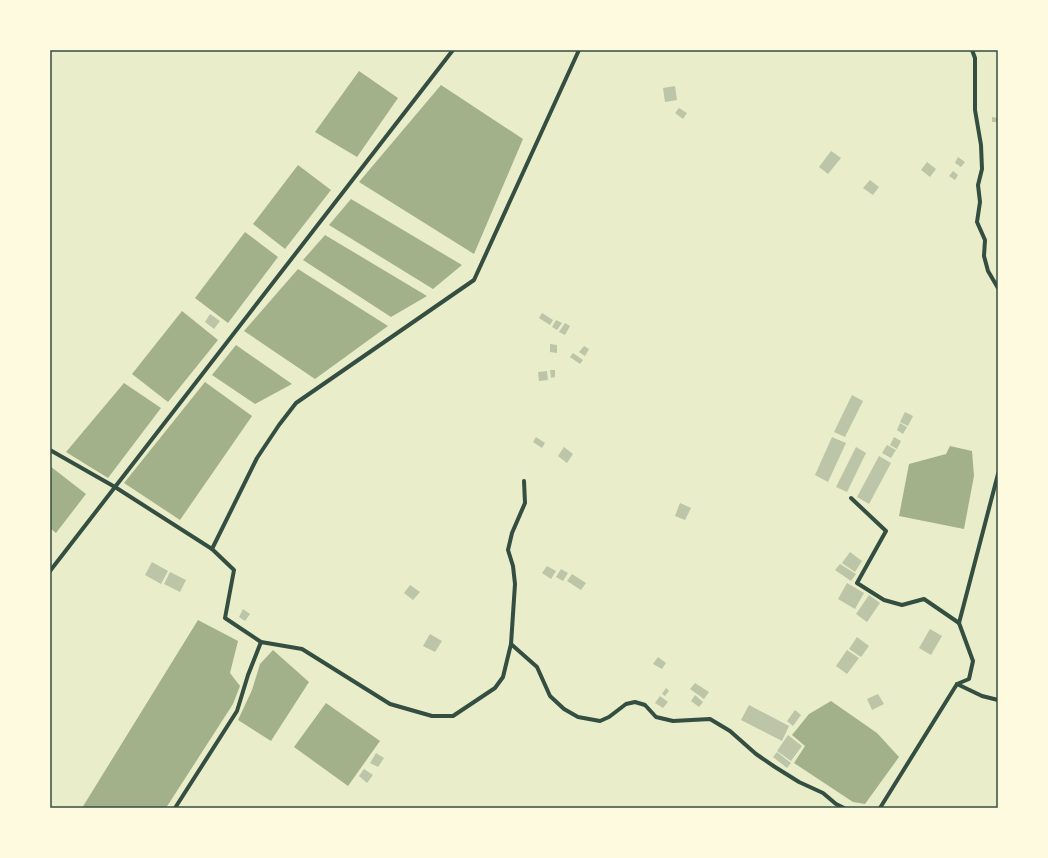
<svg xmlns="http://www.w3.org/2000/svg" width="1048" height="858" viewBox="0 0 1048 858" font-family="Raleway,sans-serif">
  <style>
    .water { fill: #a3b18a }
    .building { fill: #bcc5a7 }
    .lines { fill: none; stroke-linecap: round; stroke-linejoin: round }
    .minor { stroke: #344e41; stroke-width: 4 }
    .neatline { fill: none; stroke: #344e41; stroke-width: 1.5 }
  </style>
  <rect width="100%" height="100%" fill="#e9edc9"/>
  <!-- water -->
  <g class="water">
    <polygon points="359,71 398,98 357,157 315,132"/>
    <polygon points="441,85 523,139 474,254 359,182"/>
    <polygon points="298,165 331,190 285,249 253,224"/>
    <polygon points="351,199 462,265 433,289 329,225"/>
    <polygon points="245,232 278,257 228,323 195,298"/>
    <polygon points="325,235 427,296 391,317 303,260"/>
    <polygon points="298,269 388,326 315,379 244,331"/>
    <polygon points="182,311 218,340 168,402 132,374"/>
    <polygon points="236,345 292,384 255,404 212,375"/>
    <polygon points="205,382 252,416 180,520 124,483"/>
    <polygon points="124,383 161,408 108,478 66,452"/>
    <polygon points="950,446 972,451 974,476 964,529 899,516 909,464 946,454"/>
    <polygon points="50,466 86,494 56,533 50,528"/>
    <polygon points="198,620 238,641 230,673 240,686 233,704 166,808 82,808"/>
    <polygon points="273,650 309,682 271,741 238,720 252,690 260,664"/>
    <polygon points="831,701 877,733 899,757 865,804 853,802 794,763 805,746 792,735 809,714"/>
    <polygon points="326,703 380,741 348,786 294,747"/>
  </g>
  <!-- building -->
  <g class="building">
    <polygon points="675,86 677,100 665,102 663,88"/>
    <polygon points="679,108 687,113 683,119 675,113"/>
    <polygon points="992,117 998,118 998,122 992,122"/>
    <polygon points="831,151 841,158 828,174 819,167"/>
    <polygon points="958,157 965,162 961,167 955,163"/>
    <polygon points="927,162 936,169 930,177 921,170"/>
    <polygon points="953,171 958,175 955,180 949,176"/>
    <polygon points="870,180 879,187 873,195 863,188"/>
    <polygon points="542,313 553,320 550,325 539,318"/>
    <polygon points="210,314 220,321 214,329 205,322"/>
    <polygon points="556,320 562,323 557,330 552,327"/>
    <polygon points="565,323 570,326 565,335 559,332"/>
    <polygon points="550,344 557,345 557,353 550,352"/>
    <polygon points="584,346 589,349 585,356 579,352"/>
    <polygon points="573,353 583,360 580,364 570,357"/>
    <polygon points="550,370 555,370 555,377 551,378"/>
    <polygon points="547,371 548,380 539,381 538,372"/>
    <polygon points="852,395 863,401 845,437 834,432"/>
    <polygon points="905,412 913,416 908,426 900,422"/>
    <polygon points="900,423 907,427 903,434 897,430"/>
    <polygon points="536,437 545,443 542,448 533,442"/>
    <polygon points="832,437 846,443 828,482 815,475"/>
    <polygon points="894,437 901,441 897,449 890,445"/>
    <polygon points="887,445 896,450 891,458 882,453"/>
    <polygon points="564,447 573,454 567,463 558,456"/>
    <polygon points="856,447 866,453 847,492 836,487"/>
    <polygon points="879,456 891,463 869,504 857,497"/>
    <polygon points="680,503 691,508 685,520 675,516"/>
    <polygon points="850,552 862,561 855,572 842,563"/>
    <polygon points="152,562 168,571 161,584 145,575"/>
    <polygon points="840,564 856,574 851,581 835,570"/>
    <polygon points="547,566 556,571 551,579 542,573"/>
    <polygon points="561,569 568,573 563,581 556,577"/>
    <polygon points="170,572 186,580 180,592 164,584"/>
    <polygon points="572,574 586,583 581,590 567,581"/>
    <polygon points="847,583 864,593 855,609 838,599"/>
    <polygon points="410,585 420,592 413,600 404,593"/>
    <polygon points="869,595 880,603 867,622 856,614"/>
    <polygon points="243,609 250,614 245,621 239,617"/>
    <polygon points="930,629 942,636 931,655 919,648"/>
    <polygon points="430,634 442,641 435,652 423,646"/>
    <polygon points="857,637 869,646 861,657 849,649"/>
    <polygon points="847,650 859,658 847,674 836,666"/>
    <polygon points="658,657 666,663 662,669 653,664"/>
    <polygon points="695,683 709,692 704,699 690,689"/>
    <polygon points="666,688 669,691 665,696 662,694"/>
    <polygon points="878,694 884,704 872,710 867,699"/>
    <polygon points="695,695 703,702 699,707 691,701"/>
    <polygon points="660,696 668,702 663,708 655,703"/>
    <polygon points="749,705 789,726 782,741 741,720"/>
    <polygon points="795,710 801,715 793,726 787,721"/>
    <polygon points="788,735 802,746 791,761 777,751"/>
    <polygon points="777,752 791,763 787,768 773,757"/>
    <polygon points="376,753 384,758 378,767 370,763"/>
    <polygon points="364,769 373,775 367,783 359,776"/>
  </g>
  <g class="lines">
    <!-- minor -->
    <g class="minor">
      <polyline points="972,50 975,58 975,110 981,145 982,169 978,185 980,202 977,222 985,240 984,256 988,271 998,288"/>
      <polyline points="50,450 115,487 453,50"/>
      <polyline points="851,498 886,531 857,583 884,600 902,605 924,599 959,623"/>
      <polyline points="50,571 115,487 212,549"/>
      <polyline points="261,642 225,618 234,570 212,549 257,458 279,425 296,403 474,280 579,50"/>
      <polyline points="511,644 515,584 513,566 508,550 512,533 525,503 524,481"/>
      <polyline points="957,684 982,696 998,700"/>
      <polyline points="175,808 237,711 248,675 261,642 302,649 390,704 432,716 453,716 495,688 503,677 511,644 537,667 550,696 564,709 578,717 600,721 609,717 626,704 635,702 645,705 656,717 673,721 710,719 730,731 756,754 775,767 799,782 823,793 836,804 844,808"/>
      <polyline points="880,808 957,684 969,679 973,661 959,623 998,474"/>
    </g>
  </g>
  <!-- border -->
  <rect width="1048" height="858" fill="none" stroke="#fefae0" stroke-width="102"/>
  <rect x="51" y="51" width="946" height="756" class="neatline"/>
</svg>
